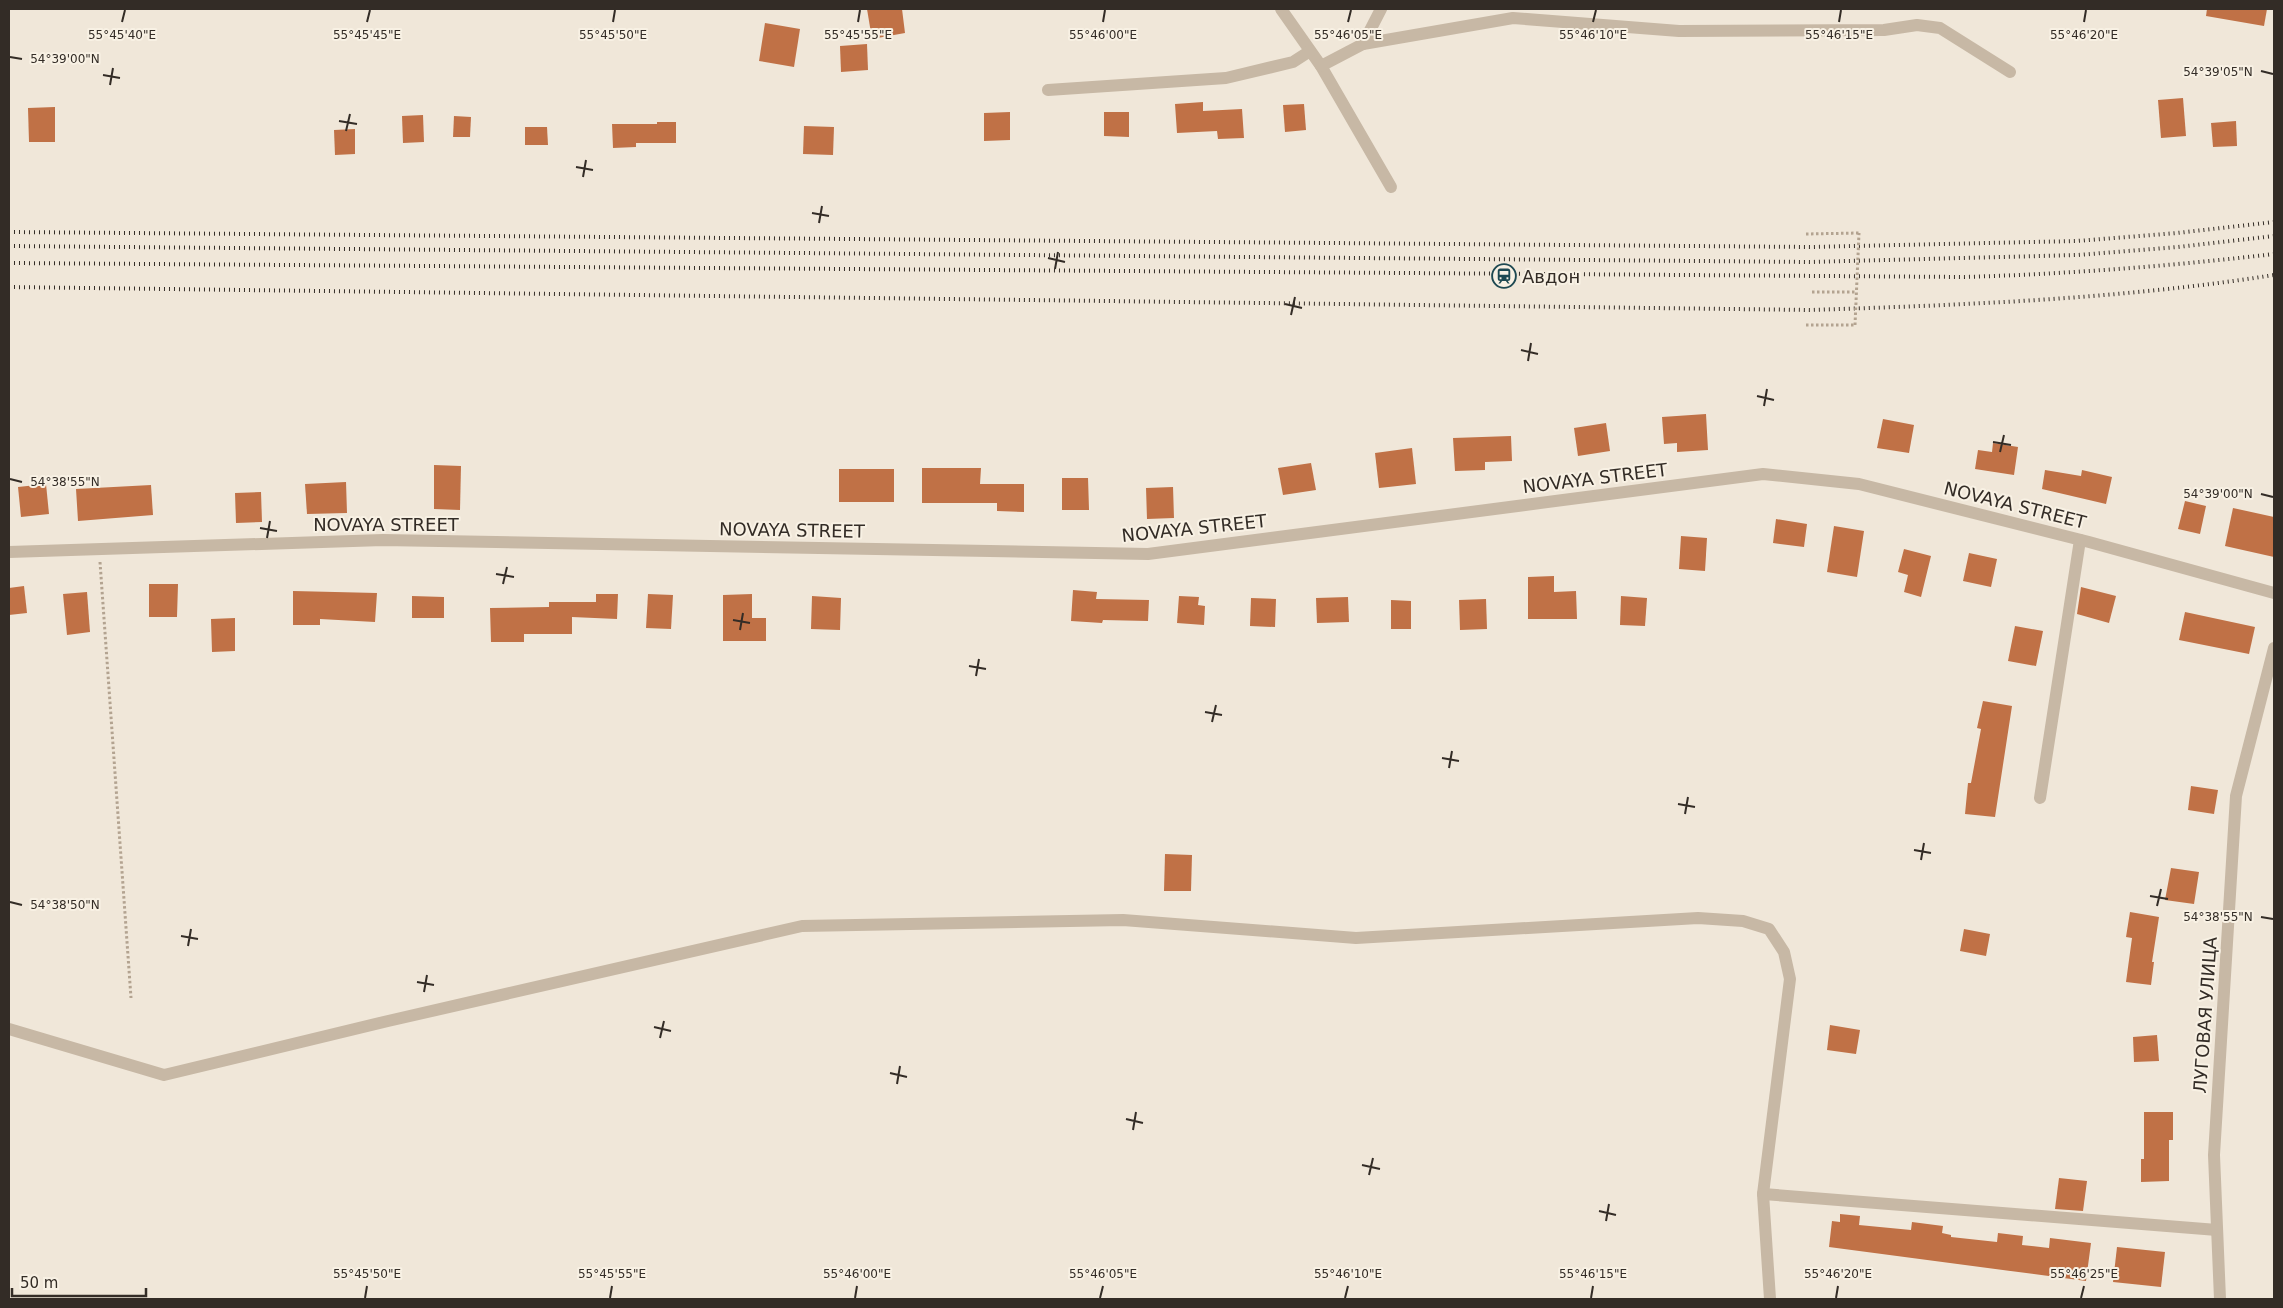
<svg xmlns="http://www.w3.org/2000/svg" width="2283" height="1308" viewBox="0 0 2283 1308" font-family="'DejaVu Sans',sans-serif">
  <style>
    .building { fill: #c07146 }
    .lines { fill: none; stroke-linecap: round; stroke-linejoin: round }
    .path { stroke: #b3a390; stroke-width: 3; stroke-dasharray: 2.5 2.5; stroke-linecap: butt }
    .minor { stroke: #c7b8a5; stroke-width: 12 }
    .tertiary { stroke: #c7b8a5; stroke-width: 12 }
    .rail { stroke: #332c26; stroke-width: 4; stroke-dasharray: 1 4; stroke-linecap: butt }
    .path-bridge { stroke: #b3a390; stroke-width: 3; stroke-dasharray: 2.5 2.5; stroke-linecap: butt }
    .ticks { fill: none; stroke: #332c26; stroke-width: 2 }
    .labels { text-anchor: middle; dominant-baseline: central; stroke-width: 4; stroke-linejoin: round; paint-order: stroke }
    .poi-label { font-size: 18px; fill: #332c26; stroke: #f8f1e4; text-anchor: start }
    .street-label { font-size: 18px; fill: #332c26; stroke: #f8f1e4 }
    .ticks-label { font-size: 12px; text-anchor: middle; fill: #332c26; stroke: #f8f1e4; stroke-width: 4; stroke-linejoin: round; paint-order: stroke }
  </style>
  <rect width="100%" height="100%" fill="#f0e7d9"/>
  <!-- building -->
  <g class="building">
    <polygon points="867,9 902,9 905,33 872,39"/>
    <polygon points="2207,9 2267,9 2264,26 2206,16"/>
    <polygon points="765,23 800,29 794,67 759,61"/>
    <polygon points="867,44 868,70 841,72 840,46"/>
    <polygon points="2183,98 2186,136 2161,138 2158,100"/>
    <polygon points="1203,102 1203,111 1242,109 1244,138 1218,139 1217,131 1177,133 1175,104"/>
    <polygon points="1304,104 1306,130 1285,132 1283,105"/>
    <polygon points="55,107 55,142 29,142 28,108"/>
    <polygon points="1010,112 1010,140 984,141 984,113"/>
    <polygon points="1104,112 1129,112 1129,137 1104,136"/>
    <polygon points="423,115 424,142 403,143 402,116"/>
    <polygon points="454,116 471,117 470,137 453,137"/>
    <polygon points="2236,121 2237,146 2213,147 2211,123"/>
    <polygon points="657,122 676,122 676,143 636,143 636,147 613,148 612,124 657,124"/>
    <polygon points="804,126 834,127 833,155 803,154"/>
    <polygon points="525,127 547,127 548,145 525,145"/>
    <polygon points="355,129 355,154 335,155 334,130"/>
    <polygon points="1706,414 1708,450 1677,452 1677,443 1664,444 1662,417"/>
    <polygon points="1883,419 1914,425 1909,453 1877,448"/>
    <polygon points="1606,423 1610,451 1578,456 1574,428"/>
    <polygon points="1511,436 1512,461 1485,462 1485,470 1455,471 1453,438"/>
    <polygon points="1993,443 2018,447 2014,475 1975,469 1978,450 1992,452"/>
    <polygon points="1412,448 1416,484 1379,488 1375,453"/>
    <polygon points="1311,463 1316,490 1283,495 1278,468"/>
    <polygon points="434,465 461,466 460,510 434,509"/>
    <polygon points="922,468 981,468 980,484 1024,484 1024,512 997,511 997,503 922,503"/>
    <rect x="839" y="469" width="55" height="33"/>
    <polygon points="2045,470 2081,476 2082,470 2112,477 2106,504 2042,489"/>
    <polygon points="1062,478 1088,478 1089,510 1062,510"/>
    <polygon points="346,482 347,513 307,514 305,484"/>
    <polygon points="46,484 49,514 21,517 18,487"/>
    <polygon points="151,485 153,515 78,521 76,489"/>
    <polygon points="1173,487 1174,518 1147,519 1146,488"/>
    <polygon points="261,492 262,522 236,523 235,493"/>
    <polygon points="2185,501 2206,506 2200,534 2178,529"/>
    <polygon points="2233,508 2274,517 2274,557 2225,546"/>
    <polygon points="1776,519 1807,524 1804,547 1773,543"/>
    <polygon points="1834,526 1864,531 1857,577 1827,572"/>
    <polygon points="1681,536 1707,538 1705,571 1679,569"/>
    <polygon points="1904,549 1931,556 1921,597 1904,592 1908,575 1898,572"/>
    <polygon points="1969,553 1997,559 1991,587 1963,581"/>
    <polygon points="1554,576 1554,592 1576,591 1577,619 1528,619 1528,577"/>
    <polygon points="149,584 178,584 177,617 149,617"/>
    <polygon points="24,586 27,613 9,615 9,588"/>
    <polygon points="2081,587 2116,596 2109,623 2077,614"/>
    <polygon points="1073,590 1097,592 1096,599 1149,600 1148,621 1103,620 1102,623 1071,621"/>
    <polygon points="293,591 377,593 375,622 320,619 320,625 293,625"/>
    <polygon points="87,592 90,632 67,635 63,594"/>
    <polygon points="596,594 618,594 617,619 572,617 572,634 524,634 524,642 491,642 490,608 549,607 549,602 596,602"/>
    <polygon points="648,594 673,595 671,629 646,628"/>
    <polygon points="752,594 752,618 766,618 766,641 723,641 723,595"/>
    <polygon points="412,596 444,597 444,618 412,618"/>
    <polygon points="812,596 841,598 840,630 811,629"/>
    <polygon points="1179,596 1199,597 1198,605 1205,606 1204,625 1177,623"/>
    <polygon points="1621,596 1647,598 1645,626 1620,625"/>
    <polygon points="1348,597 1349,622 1317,623 1316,598"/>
    <polygon points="1251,598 1276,599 1275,627 1250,626"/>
    <polygon points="1486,599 1487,629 1460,630 1459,600"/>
    <polygon points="1391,600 1411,601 1411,629 1391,629"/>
    <polygon points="2185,612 2255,627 2249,654 2179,640"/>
    <polygon points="235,618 235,651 212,652 211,619"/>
    <polygon points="2015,626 2043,631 2036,666 2008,661"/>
    <polygon points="1983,701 2012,706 1995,817 1965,814 1968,783 1971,783 1981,729 1977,728"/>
    <polygon points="2191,786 2218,790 2214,814 2188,810"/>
    <polygon points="1165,854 1192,855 1191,891 1164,891"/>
    <polygon points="2171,868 2199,872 2194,904 2165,900"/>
    <polygon points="2130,912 2159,917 2152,962 2154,962 2151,985 2126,982 2132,938 2126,937"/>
    <polygon points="1964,929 1990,934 1986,956 1960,951"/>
    <polygon points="1830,1025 1860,1030 1856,1054 1827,1050"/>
    <polygon points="2157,1035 2159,1061 2134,1062 2133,1037"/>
    <polygon points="2144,1112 2173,1112 2173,1140 2169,1140 2169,1181 2141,1182 2141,1159 2144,1159"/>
    <polygon points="2059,1178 2087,1181 2083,1211 2055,1209"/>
    <polygon points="1840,1214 1860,1216 1859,1225 1911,1230 1912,1222 1943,1226 1942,1233 1951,1235 1951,1237 1997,1242 1998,1233 2023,1236 2022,1245 2049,1248 2050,1238 2091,1243 2086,1281 1829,1247 1832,1221 1840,1222"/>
    <polygon points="2117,1247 2165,1252 2161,1287 2113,1282"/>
  </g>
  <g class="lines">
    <!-- path -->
    <g class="path">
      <polyline points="1806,234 1859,233"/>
      <polyline points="1812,292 1856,292"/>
      <polyline points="1806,325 1855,325"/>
      <polyline points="100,562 131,998"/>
    </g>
    <!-- minor -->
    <g class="minor">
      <polyline points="1281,9 1321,66 1391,187"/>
      <polyline points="1363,44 1513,18 1679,31 1884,30 1917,25 1940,28 2010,72"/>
      <polyline points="1321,66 1363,44 1381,9"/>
      <polyline points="1048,90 1226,78 1293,62 1310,51"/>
      <polyline points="2040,798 2080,540"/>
      <polyline points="9,1029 164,1075 388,1021 802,926 1123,920 1356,938 1698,918 1743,921 1769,929 1784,952 1790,979 1763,1194"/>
      <polyline points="1770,1299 1763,1194 2217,1230"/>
      <polyline points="2220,1299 2214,1155 2236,796 2274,648"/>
    </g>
    <!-- tertiary -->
    <polyline class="tertiary" points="9,552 383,540 1148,554 1763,474 1859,484 2089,542 2274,593"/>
    <!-- rail -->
    <g class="rail">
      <polyline points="9,232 1810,247 2077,241 2177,233 2274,222"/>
      <polyline points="9,246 1810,262 2078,255 2178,247 2274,236"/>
      <path d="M9 263 1964 277C2068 274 2171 266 2274 254"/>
      <path d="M9 287 1810 310C1965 305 2121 299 2274 275"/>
    </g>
    <!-- path-bridge -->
    <polyline class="path-bridge" points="1855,325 1859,233"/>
  </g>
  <!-- ticks -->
  <path class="ticks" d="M122 22 125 10M367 22 370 10M613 22 615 10M858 22 860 10M1103 22 1105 10M1348 22 1351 10M1593 22 1596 10M1839 22 1841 10M2084 22 2086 10M10 57 22 59M2261 71 2273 74M103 75 120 78M110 85 113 68M339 121 357 124M346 131 350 114M576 167 593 170M583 177 586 160M812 213 829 216M819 223 822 206M1048 258 1065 262M1055 269 1058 252M1285 304 1302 308M1291 315 1295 297M1521 350 1538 354M1528 361 1531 343M1757 396 1774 400M1764 406 1767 389M1993 442 2011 445M2000 452 2004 435M10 479 22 482M2261 494 2273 497M260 528 277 531M267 538 270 521M496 574 514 577M503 584 507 567M733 620 750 623M740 630 743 613M969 666 986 669M976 676 979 659M1205 712 1222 715M1212 722 1216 705M1442 758 1459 761M1449 768 1452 751M1678 804 1695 807M1685 814 1688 797M1914 850 1931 853M1921 860 1924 843M2150 896 2168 899M10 902 22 905M2157 906 2161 889M2261 917 2273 919M181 936 198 939M188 946 191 929M417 982 434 985M424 992 427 975M654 1027 671 1031M660 1038 664 1021M890 1073 907 1077M897 1084 900 1066M1126 1119 1143 1123M1133 1130 1136 1112M1362 1165 1380 1169M1369 1175 1373 1158M1599 1211 1616 1215M1606 1221 1609 1204M365 1298 367 1286M610 1298 612 1286M855 1298 857 1286M1100 1298 1103 1286M1345 1298 1348 1286M1591 1298 1593 1286M1836 1298 1838 1286M2081 1298 2084 1286"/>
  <!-- icons -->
  <defs>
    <g id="station-ring" transform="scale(1.25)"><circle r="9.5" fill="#f8f1e4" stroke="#1e4952" stroke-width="1.5"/><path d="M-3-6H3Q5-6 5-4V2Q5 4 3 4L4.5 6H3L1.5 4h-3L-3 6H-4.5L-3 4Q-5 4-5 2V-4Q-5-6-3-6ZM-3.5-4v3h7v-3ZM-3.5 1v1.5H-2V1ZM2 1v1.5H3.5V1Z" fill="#1e4952"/></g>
  </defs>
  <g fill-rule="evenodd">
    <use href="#station-ring" x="1504" y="276"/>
  </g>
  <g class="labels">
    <!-- poi labels -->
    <g class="poi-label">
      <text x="1522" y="276">Авдон</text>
    </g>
    <!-- street labels -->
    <g class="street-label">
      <text transform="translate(1595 478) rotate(-7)">NOVAYA STREET</text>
      <text transform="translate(2015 505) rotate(14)">NOVAYA STREET</text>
      <text x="386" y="524">NOVAYA STREET</text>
      <text transform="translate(1194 528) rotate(-6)">NOVAYA STREET</text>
      <text transform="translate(792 530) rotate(1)">NOVAYA STREET</text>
      <text transform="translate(2205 1015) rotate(-86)">ЛУГОВАЯ УЛИЦА</text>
    </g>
  </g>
  <g class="ticks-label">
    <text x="122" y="39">55°45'40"E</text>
    <text x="367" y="39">55°45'45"E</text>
    <text x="613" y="39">55°45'50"E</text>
    <text x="858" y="39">55°45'55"E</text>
    <text x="1103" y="39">55°46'00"E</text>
    <text x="1348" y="39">55°46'05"E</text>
    <text x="1593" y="39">55°46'10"E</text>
    <text x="1839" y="39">55°46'15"E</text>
    <text x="2084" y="39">55°46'20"E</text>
    <text x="65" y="63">54°39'00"N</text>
    <text x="2218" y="76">54°39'05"N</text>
    <text x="65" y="486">54°38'55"N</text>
    <text x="2218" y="498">54°39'00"N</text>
    <text x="65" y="909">54°38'50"N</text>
    <text x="2218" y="921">54°38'55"N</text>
    <text x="367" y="1278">55°45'50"E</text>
    <text x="612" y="1278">55°45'55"E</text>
    <text x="857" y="1278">55°46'00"E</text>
    <text x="1103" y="1278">55°46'05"E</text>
    <text x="1348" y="1278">55°46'10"E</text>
    <text x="1593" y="1278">55°46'15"E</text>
    <text x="1838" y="1278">55°46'20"E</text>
    <text x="2084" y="1278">55°46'25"E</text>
  </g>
  <!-- border -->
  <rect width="2283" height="1308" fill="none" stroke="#332c26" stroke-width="20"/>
  <!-- scale -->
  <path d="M12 1288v8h134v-8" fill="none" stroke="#332c26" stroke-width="2.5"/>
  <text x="20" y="1288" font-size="15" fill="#332c26" stroke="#f8f1e4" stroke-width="4" paint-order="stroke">50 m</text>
</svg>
